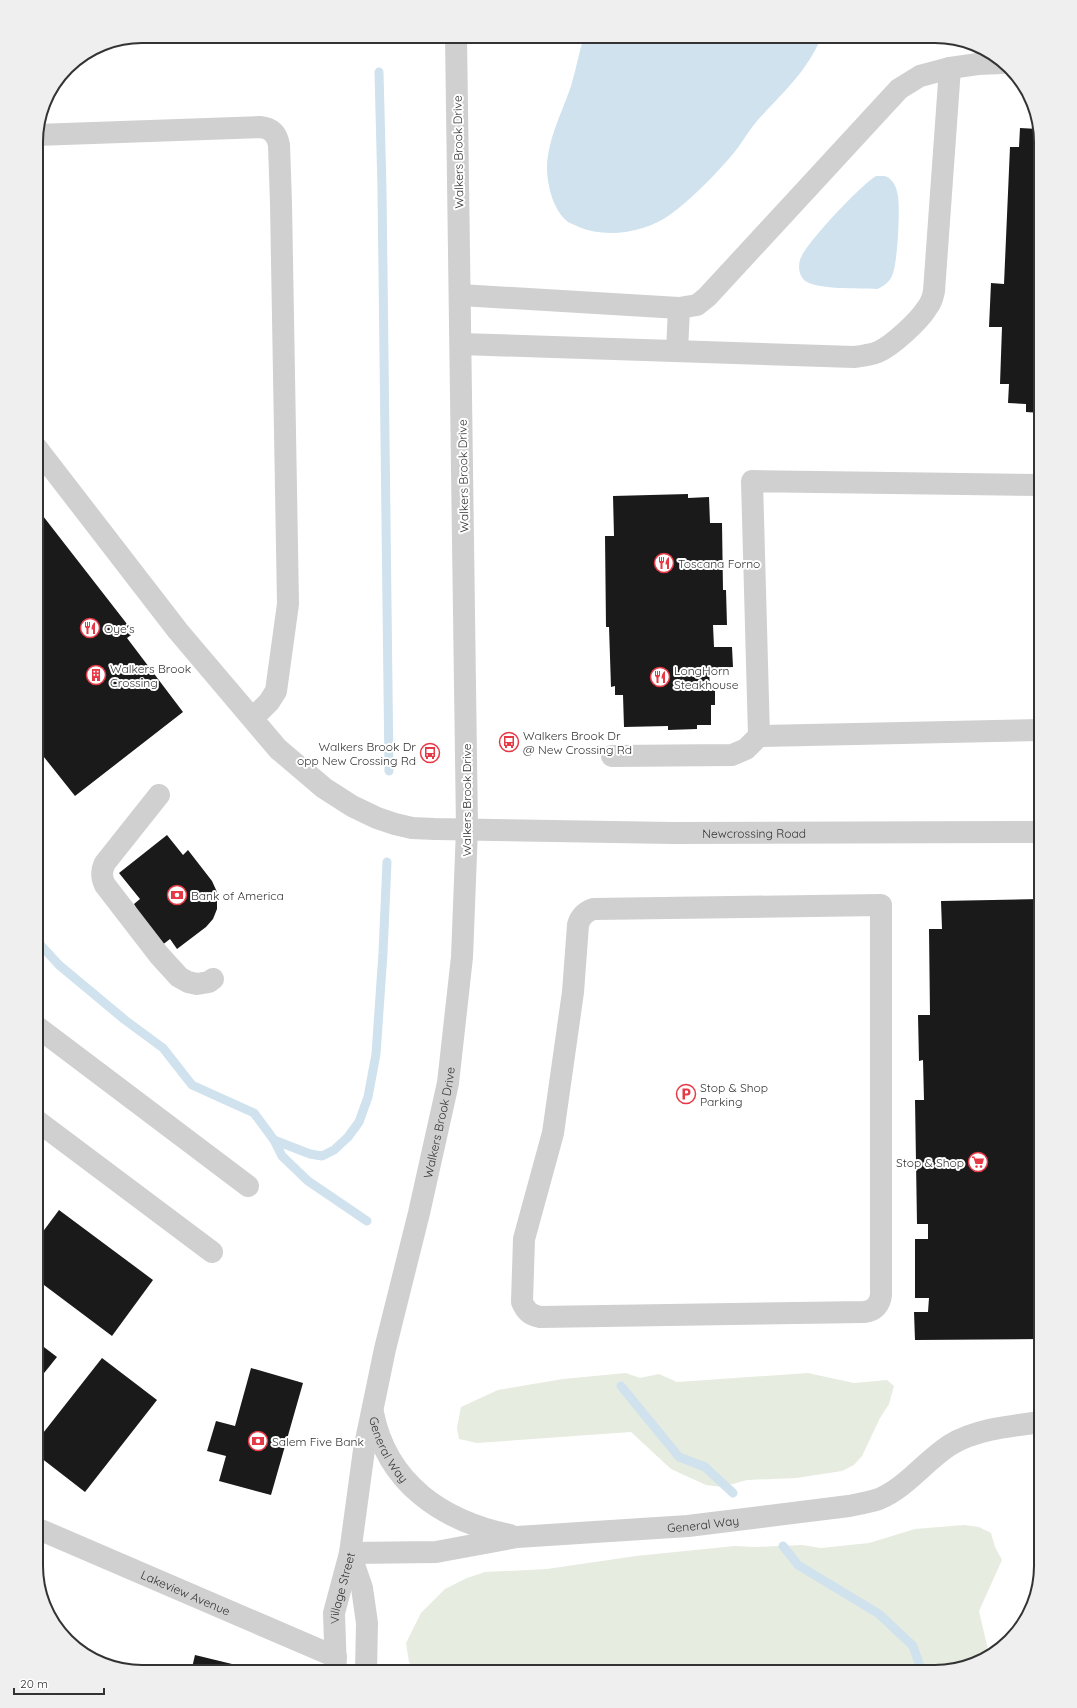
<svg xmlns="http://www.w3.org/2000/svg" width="1077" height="1708" viewBox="0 0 1077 1708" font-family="Quicksand,sans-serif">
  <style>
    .green { fill: #e6ecdf }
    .water { fill: #cfe2ee }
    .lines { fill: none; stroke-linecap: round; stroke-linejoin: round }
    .stream { stroke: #cfe2ee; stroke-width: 9 }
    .building { fill: #1a1a1a }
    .minor { stroke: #d0d0d0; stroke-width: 22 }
    .labels { text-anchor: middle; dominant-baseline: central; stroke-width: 4; stroke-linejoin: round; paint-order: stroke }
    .street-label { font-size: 12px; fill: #333; stroke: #fff }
    .poi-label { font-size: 12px; fill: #333; stroke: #fff; text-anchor: start }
    .rim { fill: none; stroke: #333; stroke-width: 2 }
  </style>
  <rect width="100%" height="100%" fill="#fff"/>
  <!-- green -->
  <g class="green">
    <polygon points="626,1373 640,1378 659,1374 677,1382 808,1373 854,1383 887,1380 894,1386 889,1404 880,1418 862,1456 854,1465 842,1471 796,1478 747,1480 722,1487 706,1485 671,1469 631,1432 477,1443 459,1439 457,1428 461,1407 498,1390 563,1379"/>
    <polygon points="964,1525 979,1527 991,1533 995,1547 1002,1560 979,1611 989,1654 982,1661 935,1672 416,1672 409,1662 406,1643 421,1613 445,1589 467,1578 485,1572 547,1569 636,1556 735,1546 755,1547 802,1545 821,1548 869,1543 915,1529"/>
  </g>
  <!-- water -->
  <g class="water">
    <path d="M584 36H820L821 38C806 73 782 93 757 121 746 134 738 150 726 162 711 179 689 201 671 214 647 232 607 239 579 227 576 225 571 224 568 222 553 210 547 185 547 167 548 138 562 113 571 86 576 69 579 53 584 36Z"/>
    <path d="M876 176C881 176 887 175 890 179 895 183 897 190 898 196 900 209 898 267 891 278 888 283 882 287 877 289 860 288 815 290 804 280 799 275 798 267 800 260 804 245 861 185 876 176Z"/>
  </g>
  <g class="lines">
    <!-- stream -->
    <g class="stream">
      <polyline points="379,72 382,189 389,771"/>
      <polyline points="36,940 59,965 125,1020 163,1048 192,1085 254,1113 274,1140 310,1154 322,1156 334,1150 348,1137 359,1122 368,1097 376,1054 383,953 387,862"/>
      <polyline points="274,1140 282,1156 308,1181 367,1221"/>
      <polyline points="621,1386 679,1457 705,1467 733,1493"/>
      <polyline points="783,1546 798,1565 879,1614 913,1646 922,1672"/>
    </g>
  </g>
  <!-- building -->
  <g class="building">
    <polygon points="1020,128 1038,129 1041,142 1041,413 1026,412 1026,404 1008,403 1009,384 1000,384 1002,327 989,327 991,283 1004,284 1010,147 1019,147"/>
    <polygon points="688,494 688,498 709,497 710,523 722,523 723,590 726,590 727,625 713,625 714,647 732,647 733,667 709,668 710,690 715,690 715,705 711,705 711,725 697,725 697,729 668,730 668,726 624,727 623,695 615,695 615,686 611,687 609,627 606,627 605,536 614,536 613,496"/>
    <polygon points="36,507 134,633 127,638 183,712 75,796 36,747"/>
    <polygon points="167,835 183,855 188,850 212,881 217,892 217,909 213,919 206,927 177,949 170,939 157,949 134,904 140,899 119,873"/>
    <polygon points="1041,899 1041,1339 915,1340 914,1312 928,1312 929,1298 915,1298 915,1239 928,1239 928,1224 917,1224 915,1100 924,1100 923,1060 919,1061 918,1015 930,1015 929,929 942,929 941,901"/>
    <polygon points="59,1210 153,1280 112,1336 36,1279 36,1241"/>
    <polygon points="36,1341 57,1357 36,1383"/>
    <polygon points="102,1358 157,1400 85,1492 36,1454 36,1442"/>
    <polygon points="251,1368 303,1383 271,1495 219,1481 226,1456 207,1451 216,1421 235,1426"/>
    <polygon points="195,1655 232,1664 230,1672 191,1672"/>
  </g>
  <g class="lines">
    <!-- minor -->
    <g class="minor">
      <polyline points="950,68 978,64 1002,63"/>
      <path d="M36 135 260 127C271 128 277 134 279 145L281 203 288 604 276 691 269 702 253 718"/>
      <path d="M460 295 679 308 697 305 707 297 899 89 920 76 950 68 934 291C933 297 931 303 927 308 919 321 892 346 878 352 870 355 862 356 854 357L461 344"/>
      <polyline points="677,351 679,308"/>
      <path id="s1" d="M36 447 178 631 278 749 324 788 352 806 377 818 395 824 412 828 435 829 673 833 1041 832"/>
      <polyline points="759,736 1041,730"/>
      <polyline points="612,756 732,755 746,749 759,736 752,481 1041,485"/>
      <path d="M159 795 105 863C101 871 101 877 105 885L159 955 179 977 188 982 197 984 209 982 213 979"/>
      <path d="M881 905V1295C880 1305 874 1311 864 1312L540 1317C530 1315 526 1311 522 1302L524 1239 553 1133 573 992 578 925C580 917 585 912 593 909Z"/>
      <polyline points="36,1026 248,1186"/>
      <polyline points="36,1120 212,1252"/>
      <path id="s2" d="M373 1413C387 1484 443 1521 510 1535"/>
      <path id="s3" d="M36 1528 336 1657"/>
      <path id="s4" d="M350 1553 436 1552 517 1537 688 1526 849 1506C859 1504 870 1502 879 1499 907 1487 925 1461 950 1445 976 1429 1011 1426 1041 1422"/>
      <polyline points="350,1553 362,1588 367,1623 366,1672"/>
      <path id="s5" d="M336 1672 334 1613 350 1553 364 1450 385 1349 419 1213 448 1083 462 957 467 829 456 36"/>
    </g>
  </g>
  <!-- icons -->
  <defs>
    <g id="restaurant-ring" transform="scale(1)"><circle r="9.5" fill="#fff" stroke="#e63946" stroke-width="1.5"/><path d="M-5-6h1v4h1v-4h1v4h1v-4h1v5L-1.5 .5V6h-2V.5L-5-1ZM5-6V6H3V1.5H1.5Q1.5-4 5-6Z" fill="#e63946"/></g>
    <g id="building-ring" transform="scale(1)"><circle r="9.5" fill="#fff" stroke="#e63946" stroke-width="1.5"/><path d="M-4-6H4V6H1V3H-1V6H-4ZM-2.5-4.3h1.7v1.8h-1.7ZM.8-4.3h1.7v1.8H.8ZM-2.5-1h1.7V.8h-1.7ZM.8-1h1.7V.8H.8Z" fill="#e63946"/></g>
    <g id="bus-ring" transform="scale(1)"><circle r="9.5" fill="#fff" stroke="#e63946" stroke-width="1.5"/><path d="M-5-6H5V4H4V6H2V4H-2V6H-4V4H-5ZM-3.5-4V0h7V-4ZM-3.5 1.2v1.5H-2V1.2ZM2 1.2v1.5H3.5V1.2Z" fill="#e63946"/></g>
    <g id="bank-ring" transform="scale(1)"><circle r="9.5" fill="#fff" stroke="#e63946" stroke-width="1.5"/><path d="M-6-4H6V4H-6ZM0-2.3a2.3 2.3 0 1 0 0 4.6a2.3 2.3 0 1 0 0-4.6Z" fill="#e63946"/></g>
    <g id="parking-ring" transform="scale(1)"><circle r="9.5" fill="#fff" stroke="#e63946" stroke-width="1.5"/><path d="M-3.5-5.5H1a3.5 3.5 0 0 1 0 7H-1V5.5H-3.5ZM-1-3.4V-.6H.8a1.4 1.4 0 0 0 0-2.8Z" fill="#e63946"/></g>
    <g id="supermarket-ring" transform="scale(1)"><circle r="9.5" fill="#fff" stroke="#e63946" stroke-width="1.5"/><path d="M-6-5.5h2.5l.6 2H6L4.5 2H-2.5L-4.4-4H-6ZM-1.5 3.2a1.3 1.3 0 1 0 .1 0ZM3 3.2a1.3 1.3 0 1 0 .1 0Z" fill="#e63946"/></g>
  </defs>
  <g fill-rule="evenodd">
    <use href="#restaurant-ring" x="664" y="563"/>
    <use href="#restaurant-ring" x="90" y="628"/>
    <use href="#building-ring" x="96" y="675"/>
    <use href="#restaurant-ring" x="660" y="677"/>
    <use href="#bus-ring" x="509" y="742"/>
    <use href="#bus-ring" x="430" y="753"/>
    <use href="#bank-ring" x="177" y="895"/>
    <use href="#parking-ring" x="686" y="1094"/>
    <use href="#supermarket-ring" x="978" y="1162"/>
    <use href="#bank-ring" x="258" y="1441"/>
  </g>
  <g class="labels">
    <!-- street labels -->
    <g class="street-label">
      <text transform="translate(458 152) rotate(-91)">Walkers Brook Drive</text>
      <text transform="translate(463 476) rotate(-91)">Walkers Brook Drive</text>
      <text transform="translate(466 800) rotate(-90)">Walkers Brook Drive</text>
      <text stroke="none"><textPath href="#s1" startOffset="887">Newcrossing Road</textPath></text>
      <text stroke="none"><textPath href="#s5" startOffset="561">Walkers Brook Drive</textPath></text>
      <text stroke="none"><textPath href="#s2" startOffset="40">General Way</textPath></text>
      <text stroke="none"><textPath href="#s4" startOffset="355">General Way</textPath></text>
      <text stroke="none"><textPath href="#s3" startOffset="163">Lakeview Avenue</textPath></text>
      <text stroke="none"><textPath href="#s5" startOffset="85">Village Street</textPath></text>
    </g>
    <!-- poi labels -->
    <g class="poi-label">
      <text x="678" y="563">Toscana Forno</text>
      <text x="104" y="628">Oye's</text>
      <text x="110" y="668">Walkers Brook<tspan x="110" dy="14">Crossing</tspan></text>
      <text x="674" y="670">LongHorn<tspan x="674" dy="14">Steakhouse</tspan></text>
      <text x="523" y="735">Walkers Brook Dr<tspan x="523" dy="14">@ New Crossing Rd</tspan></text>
      <text x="416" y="746" text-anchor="end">Walkers Brook Dr<tspan x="416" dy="14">opp New Crossing Rd</tspan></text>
      <text x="191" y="895">Bank of America</text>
      <text x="700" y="1087">Stop &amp; Shop<tspan x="700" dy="14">Parking</tspan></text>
      <text x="964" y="1162" text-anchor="end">Stop &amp; Shop</text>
      <text x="272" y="1441">Salem Five Bank</text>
    </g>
  </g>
  <!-- crop -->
  <path d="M0 0H1077V1708H0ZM142 43H935A99 99 0 0 1 1034 142V1566A99 99 0 0 1 935 1665H142A99 99 0 0 1 43 1566V142A99 99 0 0 1 142 43Z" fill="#efefef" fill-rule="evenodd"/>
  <path class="rim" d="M142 43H935A99 99 0 0 1 1034 142V1566A99 99 0 0 1 935 1665H142A99 99 0 0 1 43 1566V142A99 99 0 0 1 142 43Z"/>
  <!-- scale -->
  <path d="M14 1688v6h90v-6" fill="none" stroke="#333333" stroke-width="2"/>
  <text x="20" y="1688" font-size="12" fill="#333333" stroke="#ffffff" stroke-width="3" paint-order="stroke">20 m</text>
</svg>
